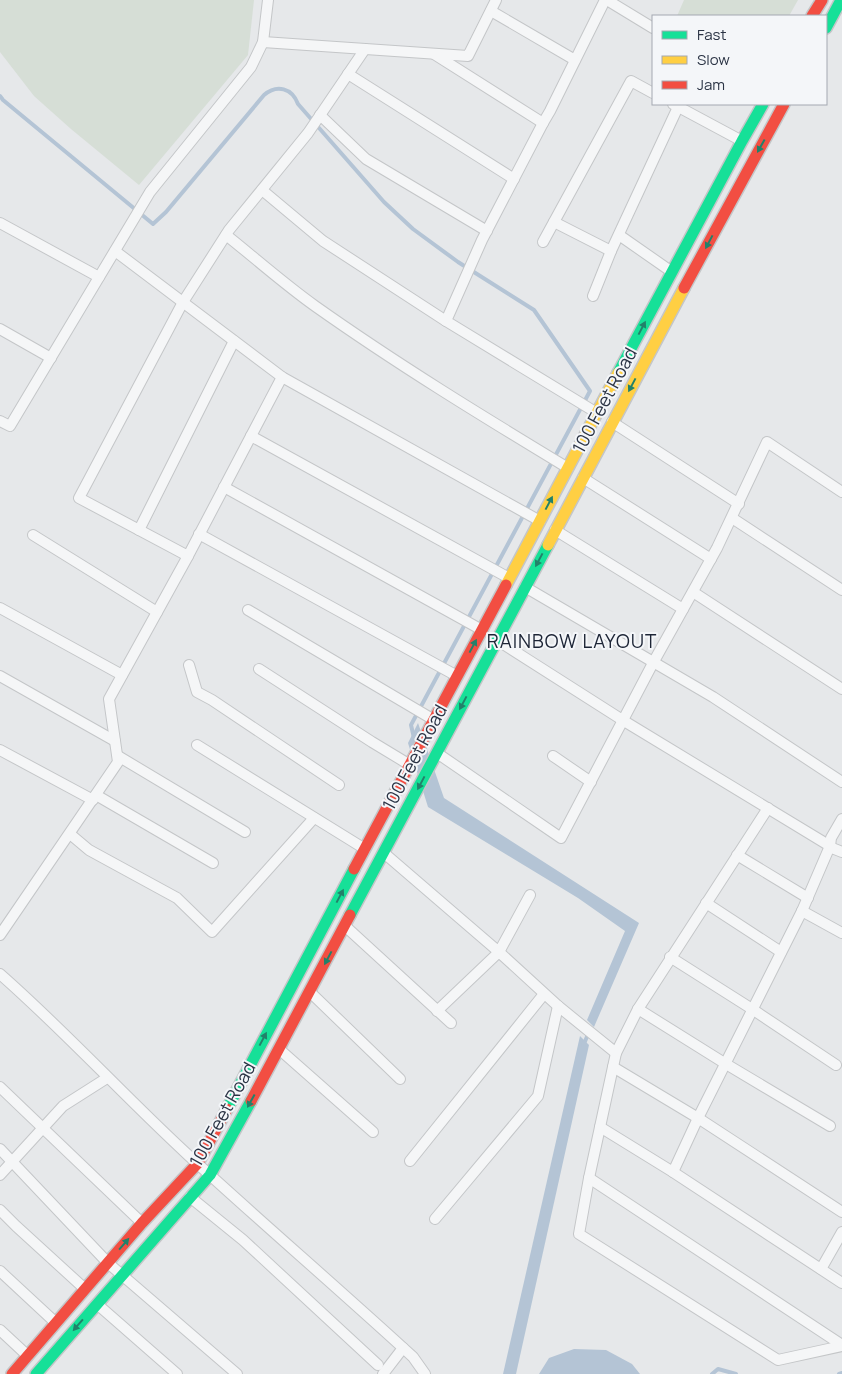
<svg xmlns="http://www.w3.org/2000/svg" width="842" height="1374" viewBox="0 0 842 1374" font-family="Manrope,sans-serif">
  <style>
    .green { fill: #d6ded6 }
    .water { fill: #b4c4d5 }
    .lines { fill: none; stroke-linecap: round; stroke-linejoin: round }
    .stream { stroke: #b4c4d5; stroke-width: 4 }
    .street-casing { stroke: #c4c6c8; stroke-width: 12 }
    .fast-casing { stroke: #c4c6c8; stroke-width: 14 }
    .slow-casing { stroke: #c4c6c8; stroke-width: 14 }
    .jam-casing { stroke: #c4c6c8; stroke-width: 14 }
    .street { stroke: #f5f6f7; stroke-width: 10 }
    .fast { stroke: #16e098; stroke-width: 11 }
    .slow { stroke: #ffcf43; stroke-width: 11 }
    .jam { stroke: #f24e42; stroke-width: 11 }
    .oneway { fill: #22816a }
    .labels { text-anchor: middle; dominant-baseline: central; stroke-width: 4; stroke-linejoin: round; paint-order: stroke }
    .street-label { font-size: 18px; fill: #2b3445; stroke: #f4f6f9 }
    .neighbourhood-label { font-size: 19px; letter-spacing: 1px; fill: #1d2536; stroke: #f4f6f9 }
  </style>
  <rect width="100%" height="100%" fill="#e6e8ea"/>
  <!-- green -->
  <g class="green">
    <polygon points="0,0 254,0 248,55 139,185 71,129 34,96 0,52"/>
    <polygon points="684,0 798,0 789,16 677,16"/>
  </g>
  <!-- water -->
  <g class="water">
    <polygon points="418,723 444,798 639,923 594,1027 587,1020 625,931 578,898 428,807 408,743"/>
    <polygon points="580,1036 589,1045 516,1374 503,1374"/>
    <polygon points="574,1349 606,1350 632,1364 640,1374 539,1374 549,1358"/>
  </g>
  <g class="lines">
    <!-- stream -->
    <g class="stream">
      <path d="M0 96 3 100 153 224 166 212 264 95C277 84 292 88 298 104L384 202 413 229 458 262 534 310 590 391 411 725 414 738"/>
      <polyline points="583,1046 589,1032"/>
      <polyline points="712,1374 718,1369 736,1374"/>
      <polyline points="839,1374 842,1373"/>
    </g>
    <!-- street casing -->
    <g class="street-casing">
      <g id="street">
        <polyline points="607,0 653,28"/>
        <polyline points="491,11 575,60"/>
        <polyline points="263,42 468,56 496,0"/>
        <polyline points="434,54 543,123"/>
        <polyline points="348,74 514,179"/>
        <polyline points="673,104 742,141"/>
        <polyline points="320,115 366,159 487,231"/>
        <polyline points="262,190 323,241 446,321"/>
        <polyline points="554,222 611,251 678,107"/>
        <polyline points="0,223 99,277"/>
        <path d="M226 235C255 258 284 284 315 306 397 364 482 416 568 468"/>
        <polyline points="619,235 672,272"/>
        <polyline points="543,242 631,81 653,93"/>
        <polyline points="115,251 282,377 540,521"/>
        <polyline points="593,296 611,251"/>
        <polyline points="0,329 51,358"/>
        <polyline points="282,377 188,556 79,498 183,302 229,230 308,133 365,49"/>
        <polyline points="597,413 446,321 482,240 543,123 550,111 605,0"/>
        <polyline points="0,421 10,426 150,192 251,67 263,42 268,0"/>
        <polyline points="612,422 739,504"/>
        <polyline points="251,436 509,578"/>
        <polyline points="583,478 711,559"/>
        <polyline points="224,487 482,630"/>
        <polyline points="732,518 842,590"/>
        <polyline points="139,530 234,341"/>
        <polyline points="555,530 683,609"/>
        <polyline points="199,534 457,676"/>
        <polyline points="33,535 157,612"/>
        <polyline points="525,587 713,697 842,782"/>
        <polyline points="693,592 842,689"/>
        <polyline points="0,608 122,675"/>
        <polyline points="248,610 434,720"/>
        <polyline points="497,640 624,721 830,846 832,848 842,852"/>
        <polyline points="189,665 197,692 212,700 339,785"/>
        <polyline points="259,669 372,742 410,765"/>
        <polyline points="0,676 115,741"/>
        <polyline points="197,745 365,849"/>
        <polyline points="0,750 93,800"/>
        <polyline points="437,753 561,838 653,663 717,548 767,442 842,492"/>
        <polyline points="118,756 245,832"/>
        <polyline points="553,756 591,782"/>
        <polyline points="96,795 213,863"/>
        <polyline points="768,808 638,1009 616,1053 589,1178 579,1234 778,1360 842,1346"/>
        <polyline points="70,834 89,850 177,898 212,932 314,818"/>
        <polyline points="384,853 499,952 530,895"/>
        <polyline points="737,855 808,898"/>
        <polyline points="706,903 781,952"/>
        <polyline points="802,911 842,933"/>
        <polyline points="345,926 451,1023"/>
        <polyline points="0,935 118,762 109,699 188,556"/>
        <polyline points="670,957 752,1009 836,1065"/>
        <path d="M0 974C65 1031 124 1096 188 1155 262 1223 339 1289 413 1357L425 1374"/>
        <polyline points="310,992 400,1079"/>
        <polyline points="638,1009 726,1064 830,1126"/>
        <polyline points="437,1011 499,952 558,1006 616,1053"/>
        <polyline points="279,1049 373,1132"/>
        <polyline points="613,1067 698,1118 842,1212"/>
        <polyline points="0,1087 142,1223"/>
        <polyline points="600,1127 673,1172 842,1283"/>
        <polyline points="0,1149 108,1263 237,1374"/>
        <polyline points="410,1161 544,994"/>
        <polyline points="673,1172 698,1118 802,911 830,846 831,838 842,819"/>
        <polyline points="0,1175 63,1106 107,1078"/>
        <polyline points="589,1178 842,1345"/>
        <polyline points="190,1197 243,1240 378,1365"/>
        <polyline points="0,1210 16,1226 85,1289"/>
        <polyline points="435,1219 538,1096 558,1006"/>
        <polyline points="821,1269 842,1232"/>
        <polyline points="0,1271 56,1323"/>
        <polyline points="97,1304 177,1374"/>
        <polyline points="0,1330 28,1356"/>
        <polyline points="383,1374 403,1348"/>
      </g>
    </g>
    <!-- fast casing -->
    <g class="fast-casing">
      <g id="fast">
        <polyline points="826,28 841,0"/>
        <polyline points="618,373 742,141 763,104"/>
        <polyline points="350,915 548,545"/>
        <polyline points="227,1109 354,869"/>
        <polyline points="36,1374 210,1175 251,1101"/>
      </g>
    </g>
    <!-- slow casing -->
    <g class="slow-casing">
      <g id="slow">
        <polyline points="548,545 684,288"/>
        <polyline points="506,585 618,373"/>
      </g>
    </g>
    <!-- jam casing -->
    <g class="jam-casing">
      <g id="jam">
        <polyline points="812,16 822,0"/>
        <polyline points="684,288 784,104"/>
        <polyline points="354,869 506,585"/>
        <polyline points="251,1101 350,915"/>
        <polyline points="12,1374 142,1223 198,1163 227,1109"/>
      </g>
    </g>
    <!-- street -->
    <use href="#street" class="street"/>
    <!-- fast -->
    <use href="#fast" class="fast"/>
    <!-- slow -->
    <use href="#slow" class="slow"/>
    <!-- jam -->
    <use href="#jam" class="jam"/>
  </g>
  <!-- one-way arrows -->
  <defs><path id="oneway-solid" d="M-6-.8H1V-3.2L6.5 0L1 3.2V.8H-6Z" transform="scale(1.25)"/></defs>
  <g class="oneway">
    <use href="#oneway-solid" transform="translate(761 146) rotate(119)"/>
    <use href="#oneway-solid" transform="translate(709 242) rotate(118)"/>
    <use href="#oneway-solid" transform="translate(642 328) rotate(-62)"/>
    <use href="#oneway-solid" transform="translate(632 385) rotate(118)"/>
    <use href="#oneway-solid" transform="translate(549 503) rotate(-62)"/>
    <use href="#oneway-solid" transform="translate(539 560) rotate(118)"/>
    <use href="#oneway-solid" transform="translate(473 646) rotate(-62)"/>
    <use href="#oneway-solid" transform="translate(463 703) rotate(118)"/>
    <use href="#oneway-solid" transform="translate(421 783) rotate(118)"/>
    <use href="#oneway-solid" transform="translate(340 896) rotate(-62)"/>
    <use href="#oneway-solid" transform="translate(328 958) rotate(118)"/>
    <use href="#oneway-solid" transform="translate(263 1039) rotate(-62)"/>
    <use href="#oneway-solid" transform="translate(251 1101) rotate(119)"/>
    <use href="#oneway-solid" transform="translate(124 1244) rotate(-49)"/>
    <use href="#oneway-solid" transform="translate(78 1325) rotate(131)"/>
  </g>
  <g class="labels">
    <!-- street labels -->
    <g class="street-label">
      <text transform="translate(604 400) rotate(-62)">100 Feet Road</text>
      <text transform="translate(414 757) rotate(-62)">100 Feet Road</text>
      <text transform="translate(222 1114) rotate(-61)">100 Feet Road</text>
    </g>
    <!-- neighbourhood labels -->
    <g class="neighbourhood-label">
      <text x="572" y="641">RAINBOW LAYOUT</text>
    </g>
  </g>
  <!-- legend -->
  <rect x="652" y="15" width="175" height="90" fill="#f4f6f9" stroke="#a4a8b1"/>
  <rect x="662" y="31" width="25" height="8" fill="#16e098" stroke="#a4a8b1"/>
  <text x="697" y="40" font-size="15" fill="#2b3445">Fast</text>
  <rect x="662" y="56" width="25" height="8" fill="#ffcf43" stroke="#a4a8b1"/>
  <text x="697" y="65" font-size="15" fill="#2b3445">Slow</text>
  <rect x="662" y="81" width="25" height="8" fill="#f24e42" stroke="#a4a8b1"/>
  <text x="697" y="90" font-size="15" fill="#2b3445">Jam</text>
</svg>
